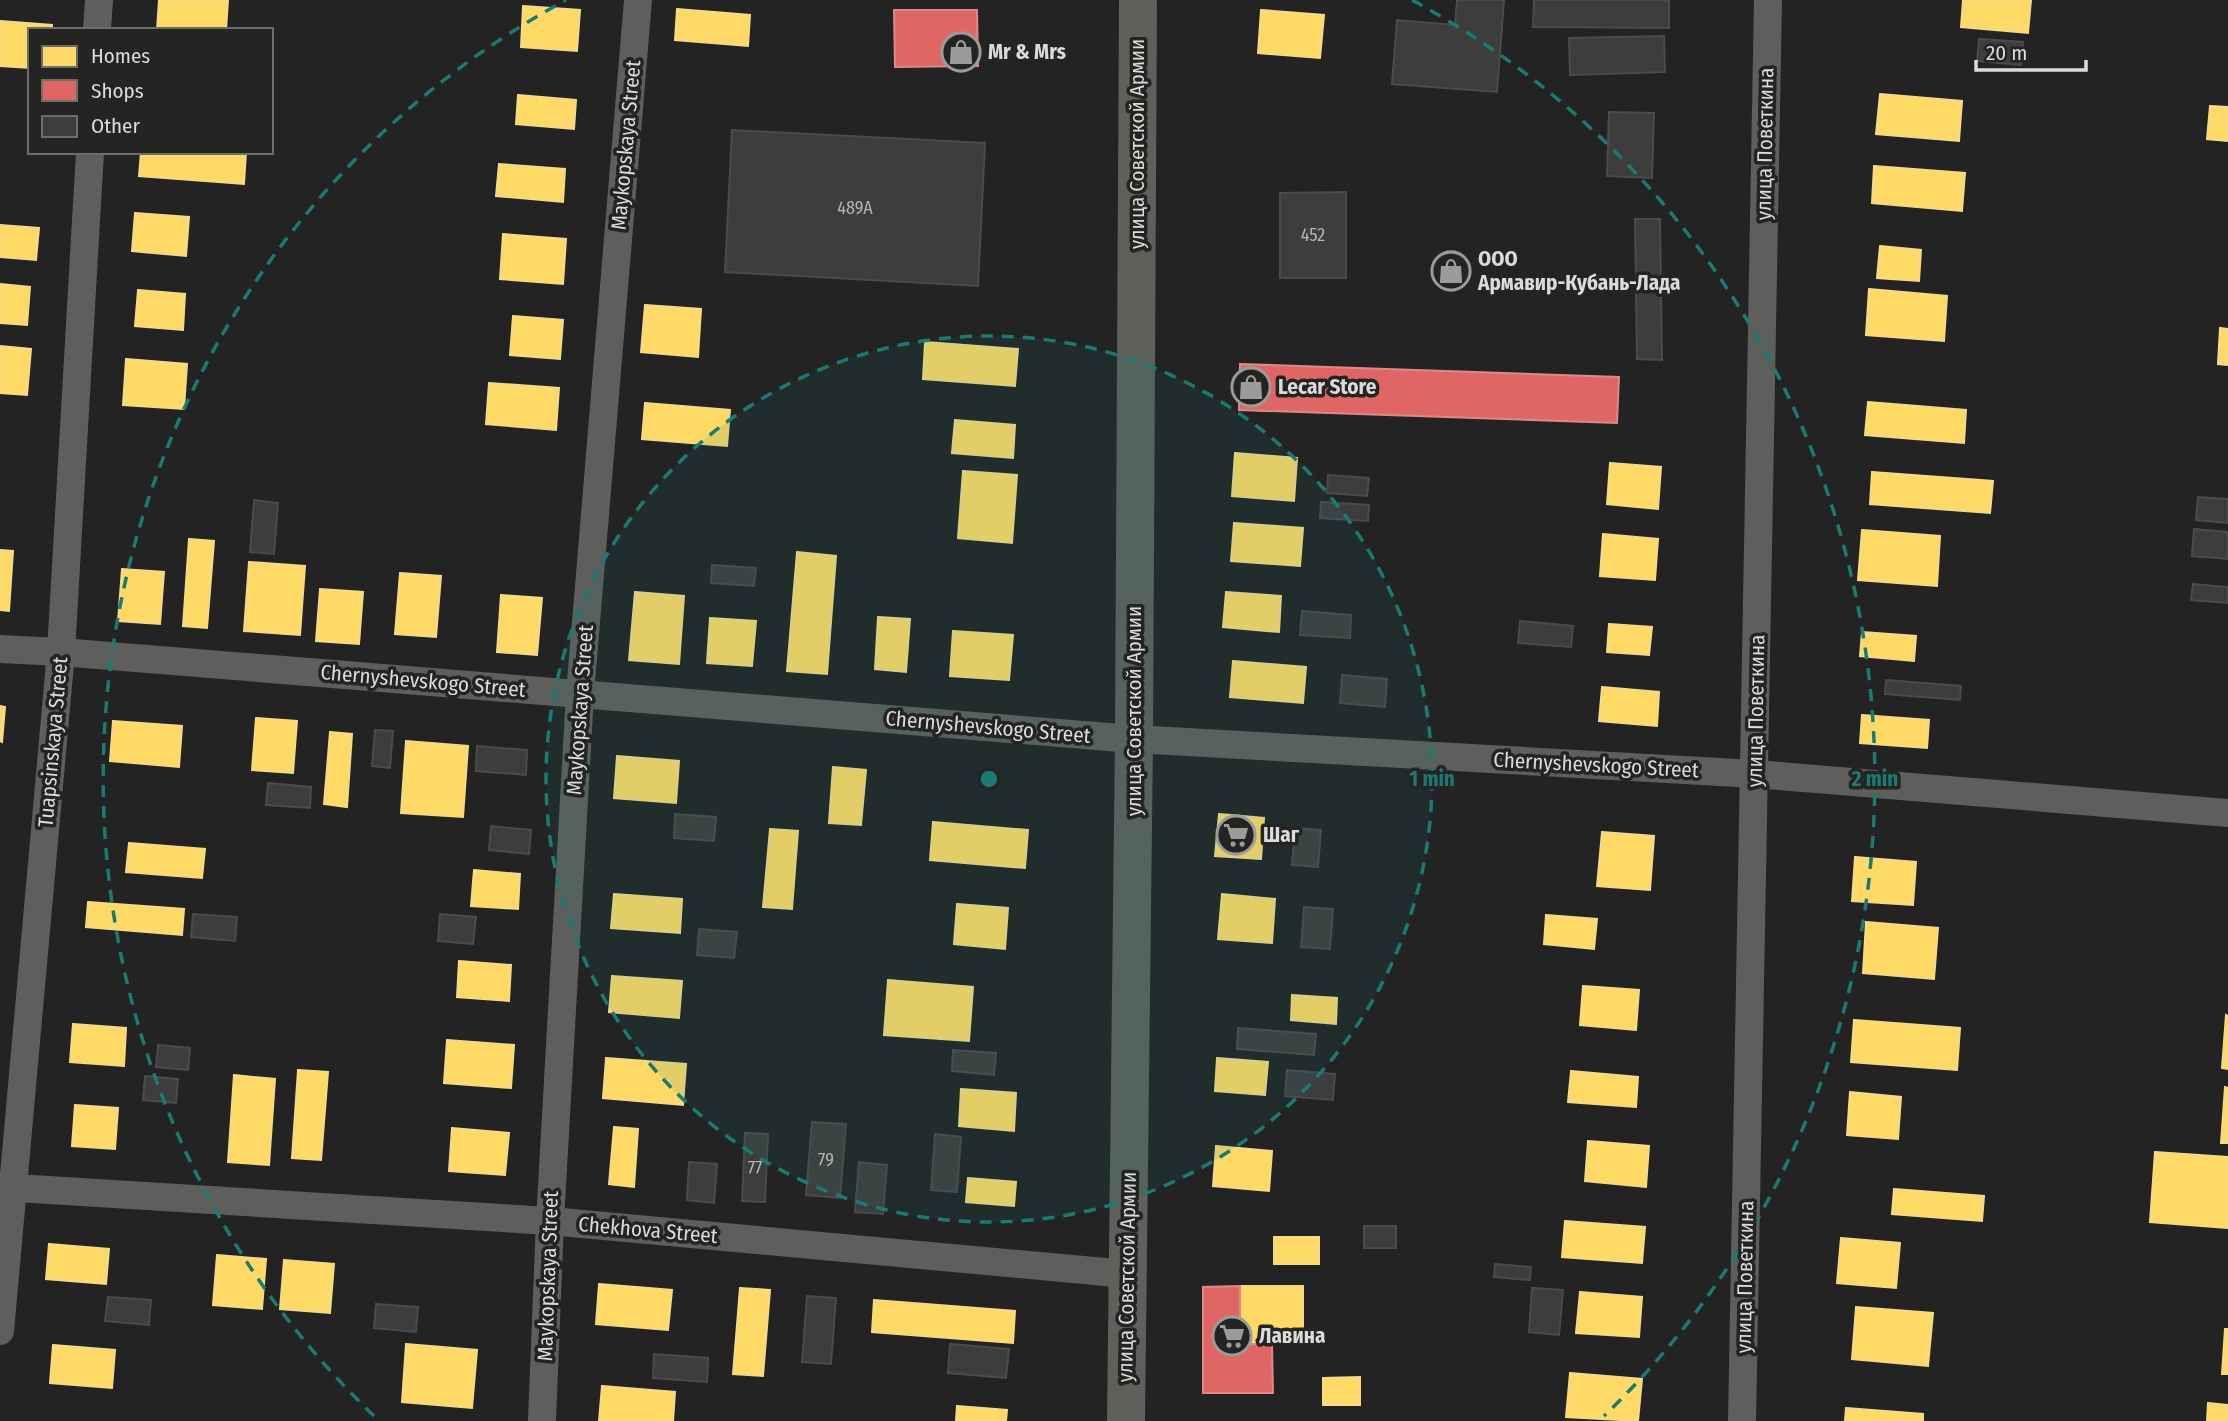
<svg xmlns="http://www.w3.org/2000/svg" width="2228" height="1421" viewBox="0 0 2228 1421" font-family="'Fira Sans Condensed',sans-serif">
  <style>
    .homes { fill: #ffd966; stroke: #f4da88; stroke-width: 2 }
    .shops { fill: #e06666; stroke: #de8988; stroke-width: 2 }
    .building { fill: #3e3d3d; stroke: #4b4b4b; stroke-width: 2 }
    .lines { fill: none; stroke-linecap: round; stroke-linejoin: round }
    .minor { stroke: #5e5f5c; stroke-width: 28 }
    .primary { stroke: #5e605c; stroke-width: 38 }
    .ring { fill: none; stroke: #197b73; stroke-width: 3.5; stroke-dasharray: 12 9 }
    .labels { text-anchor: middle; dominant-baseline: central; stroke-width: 7; stroke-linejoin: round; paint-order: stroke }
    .number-label { font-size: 18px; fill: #b4b4b2 }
    .poi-label { font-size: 21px; font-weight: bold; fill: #dbdbd9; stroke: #242422; text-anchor: start }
    .street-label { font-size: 21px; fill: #dbdbd9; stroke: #242422 }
    .centre { fill: #197b73; stroke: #242422; stroke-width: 3.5 }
    .ring-label { font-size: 21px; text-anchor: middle; font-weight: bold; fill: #197b73; stroke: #242422; stroke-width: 7; stroke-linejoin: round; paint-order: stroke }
  </style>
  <rect width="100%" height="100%" fill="#232323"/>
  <!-- homes -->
  <g class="homes">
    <polygon points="159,0 228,0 226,30 157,30"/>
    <polygon points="1963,0 2031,0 2028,33 1961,27"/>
    <polygon points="523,6 580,10 577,51 521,47"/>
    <polygon points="677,9 750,15 748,46 675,40"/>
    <polygon points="1261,10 1324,15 1320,58 1258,53"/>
    <polygon points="0,21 52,25 52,30 30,30 30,68 0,66"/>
    <polygon points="1880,94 1962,101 1959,141 1876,134"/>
    <polygon points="518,95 576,100 574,129 516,124"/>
    <polygon points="2210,106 2228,107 2228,141 2207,139"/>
    <polygon points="141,152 246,152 244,184 139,176"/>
    <polygon points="499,164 565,169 563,202 496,196"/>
    <polygon points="1874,166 1965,173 1962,211 1872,203"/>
    <polygon points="135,213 189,217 186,256 132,251"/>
    <polygon points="0,225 39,228 36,260 0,257"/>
    <polygon points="503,234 566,239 563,284 500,279"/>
    <polygon points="1880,246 1921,250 1919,281 1877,278"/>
    <polygon points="0,284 30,287 27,325 0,323"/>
    <polygon points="1869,289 1947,296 1944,341 1866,335"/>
    <polygon points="138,290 185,294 183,330 135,326"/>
    <polygon points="645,305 701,309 698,357 641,352"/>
    <polygon points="513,316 563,320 560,359 510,355"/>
    <polygon points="2220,328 2228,329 2228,365 2218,364"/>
    <polygon points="925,342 1018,349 1015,386 923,379"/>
    <polygon points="0,346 31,349 27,395 0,393"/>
    <polygon points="126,359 187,364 184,409 123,405"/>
    <polygon points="489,383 559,388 556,430 486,424"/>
    <polygon points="1868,402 1966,410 1964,443 1865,435"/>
    <polygon points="645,403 730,410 727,446 642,439"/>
    <polygon points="955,420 1015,425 1013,458 952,453"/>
    <polygon points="1235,453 1297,458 1294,501 1232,496"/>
    <polygon points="1610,463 1661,467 1658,509 1607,504"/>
    <polygon points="963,471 1017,475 1012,543 958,538"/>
    <polygon points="1872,472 1993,481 1990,513 1870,504"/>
    <polygon points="1234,523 1303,528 1300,566 1231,561"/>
    <polygon points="1862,530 1940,536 1937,586 1858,580"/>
    <polygon points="1603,534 1658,539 1655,580 1600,576"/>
    <polygon points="189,539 214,541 207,628 183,626"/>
    <polygon points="0,550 13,551 9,611 0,610"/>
    <polygon points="797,552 836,556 827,674 787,671"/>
    <polygon points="249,562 305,566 300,635 244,631"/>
    <polygon points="122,569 164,572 160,624 118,621"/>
    <polygon points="400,573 441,576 436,637 395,634"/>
    <polygon points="320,589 363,592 359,644 316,641"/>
    <polygon points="635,592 684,596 679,664 629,660"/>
    <polygon points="1226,592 1281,596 1279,632 1223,627"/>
    <polygon points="501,595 542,598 537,655 497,652"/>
    <polygon points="878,617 910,619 906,672 875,669"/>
    <polygon points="710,618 756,621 752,666 707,663"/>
    <polygon points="1609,624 1652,627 1649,655 1607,652"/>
    <polygon points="953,631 1013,635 1009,680 950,676"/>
    <polygon points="1862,632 1916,636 1914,661 1860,656"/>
    <polygon points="1233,661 1306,667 1303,703 1230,697"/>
    <polygon points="1602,687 1659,692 1657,726 1599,721"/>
    <polygon points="0,706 5,707 2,742 0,741"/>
    <polygon points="1862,715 1929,720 1927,748 1860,743"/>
    <polygon points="256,718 297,721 293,773 252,770"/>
    <polygon points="113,721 182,726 179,767 110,761"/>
    <polygon points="330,732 352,734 347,807 324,804"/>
    <polygon points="406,741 468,746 463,817 401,813"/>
    <polygon points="617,756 679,761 676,803 614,798"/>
    <polygon points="833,767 866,770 861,825 829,823"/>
    <polygon points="1219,814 1264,818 1261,859 1215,856"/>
    <polygon points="933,822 1028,830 1025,868 930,860"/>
    <polygon points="770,829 798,831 792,909 763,907"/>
    <polygon points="1602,832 1654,836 1650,890 1597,886"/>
    <polygon points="129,843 205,849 202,878 126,872"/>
    <polygon points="1855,857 1916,862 1913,905 1852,901"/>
    <polygon points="474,870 520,874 518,909 471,906"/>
    <polygon points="614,894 682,899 680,933 611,928"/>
    <polygon points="1222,894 1275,899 1272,943 1218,939"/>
    <polygon points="88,902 184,909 182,935 86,927"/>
    <polygon points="957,904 1008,908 1005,949 954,944"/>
    <polygon points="1546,915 1597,919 1594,949 1544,944"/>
    <polygon points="1866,922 1938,928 1934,979 1863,973"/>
    <polygon points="459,961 511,965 509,1001 457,997"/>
    <polygon points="612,976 682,981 679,1018 609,1012"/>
    <polygon points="888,980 973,987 969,1041 884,1035"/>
    <polygon points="1583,986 1639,990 1636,1030 1580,1025"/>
    <polygon points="1292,995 1337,998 1336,1024 1291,1020"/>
    <polygon points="2226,1015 2228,1016 2228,1069 2222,1068"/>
    <polygon points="1854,1020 1960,1028 1957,1070 1851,1062"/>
    <polygon points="73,1024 126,1028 124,1066 70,1062"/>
    <polygon points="447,1040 514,1045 511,1088 444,1083"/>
    <polygon points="606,1058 686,1064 683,1105 603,1098"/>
    <polygon points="1217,1058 1268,1062 1265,1095 1215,1091"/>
    <polygon points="298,1070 328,1072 321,1160 292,1158"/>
    <polygon points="1571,1071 1638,1077 1636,1107 1568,1102"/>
    <polygon points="234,1075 275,1079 269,1165 228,1162"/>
    <polygon points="2225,1087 2228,1088 2228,1143 2221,1143"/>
    <polygon points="961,1089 1016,1093 1014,1131 959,1126"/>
    <polygon points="1850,1092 1901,1097 1898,1139 1847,1135"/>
    <polygon points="75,1105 118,1108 115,1149 72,1146"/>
    <polygon points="614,1127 638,1129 634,1187 609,1184"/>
    <polygon points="452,1128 509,1133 505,1175 449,1171"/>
    <polygon points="1588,1141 1649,1146 1646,1187 1585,1181"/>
    <polygon points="1216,1146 1272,1151 1269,1191 1213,1186"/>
    <polygon points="2155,1152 2228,1157 2228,1228 2150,1222"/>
    <polygon points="968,1178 1016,1182 1014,1206 966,1202"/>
    <polygon points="1894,1189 1984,1196 1982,1221 1892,1214"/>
    <polygon points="1565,1221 1645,1227 1642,1263 1562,1257"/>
    <rect x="1274" y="1237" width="45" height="27"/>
    <polygon points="1841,1238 1900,1243 1896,1288 1837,1283"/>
    <polygon points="49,1244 109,1249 106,1284 46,1279"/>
    <polygon points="217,1255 266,1259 262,1309 213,1305"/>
    <polygon points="284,1260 334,1264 330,1313 280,1309"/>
    <polygon points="599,1284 672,1290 668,1330 596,1324"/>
    <rect x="1240" y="1286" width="63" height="58"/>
    <polygon points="740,1288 770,1290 763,1376 733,1374"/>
    <polygon points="1580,1292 1642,1297 1639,1337 1576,1333"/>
    <polygon points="874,1300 1015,1311 1013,1343 872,1332"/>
    <polygon points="1856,1307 1933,1313 1928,1366 1852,1359"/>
    <polygon points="2225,1329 2228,1329 2228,1374 2222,1374"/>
    <polygon points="406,1344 477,1350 472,1408 402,1402"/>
    <polygon points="53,1345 115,1350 112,1388 50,1383"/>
    <polygon points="1570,1373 1642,1379 1638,1421 1566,1417"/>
    <polygon points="1360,1377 1360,1405 1323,1405 1323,1378"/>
    <polygon points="602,1386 675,1392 673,1421 599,1421"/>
    <polygon points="2208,1403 2228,1405 2228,1421 2207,1421"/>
    <polygon points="957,1406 1007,1410 1006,1421 956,1421"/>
    <polygon points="1846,1408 1923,1414 1923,1421 1845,1421"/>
  </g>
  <!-- shops -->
  <g class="shops">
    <polygon points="894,10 977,10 978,66 895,67"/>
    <polygon points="1240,364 1619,377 1617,423 1239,410"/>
    <polygon points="1240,1286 1240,1344 1272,1344 1273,1393 1203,1393 1203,1287"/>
  </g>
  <!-- building -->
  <g class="building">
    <polygon points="1457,0 1504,0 1497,92 1392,84 1397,20 1455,25"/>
    <polygon points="1534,0 1669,0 1669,28 1533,27"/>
    <polygon points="1664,36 1665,72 1570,75 1569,38"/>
    <polygon points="1979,39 2023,42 2021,65 1977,61"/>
    <polygon points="1609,112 1654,113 1652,178 1607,176"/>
    <polygon points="732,130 985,143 978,286 725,272"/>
    <polygon points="1346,192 1346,278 1280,278 1280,193"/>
    <polygon points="1635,219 1660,219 1662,360 1637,359"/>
    <polygon points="1328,475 1369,478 1367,496 1327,493"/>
    <polygon points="2198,497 2228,499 2228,523 2196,520"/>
    <polygon points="254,500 278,503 274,554 250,552"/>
    <polygon points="1321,502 1369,505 1368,521 1320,518"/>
    <polygon points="2194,529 2228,532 2228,559 2192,556"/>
    <polygon points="712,565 756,568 754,586 711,583"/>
    <polygon points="2193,584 2228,587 2228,603 2191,600"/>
    <polygon points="1302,611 1351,615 1350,638 1300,635"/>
    <polygon points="1520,621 1573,626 1571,647 1518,643"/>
    <polygon points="1342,675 1387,679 1385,707 1340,703"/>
    <polygon points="1886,680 1961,686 1960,700 1885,694"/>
    <polygon points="375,730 393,731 390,768 372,766"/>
    <polygon points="477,746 527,750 526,775 476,771"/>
    <polygon points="268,783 311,787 310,808 266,805"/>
    <polygon points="675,814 716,817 714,841 674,838"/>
    <polygon points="491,826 531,830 529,854 489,850"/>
    <polygon points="1295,828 1321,830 1318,867 1292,865"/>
    <polygon points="1304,907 1333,909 1330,949 1301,947"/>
    <polygon points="193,914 237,917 235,941 191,937"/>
    <polygon points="440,914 476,917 473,944 438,941"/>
    <polygon points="699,929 737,932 734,958 697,955"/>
    <polygon points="1238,1028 1316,1034 1314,1055 1237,1049"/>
    <polygon points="158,1045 190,1048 188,1070 156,1067"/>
    <polygon points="953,1050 996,1053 994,1075 952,1071"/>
    <polygon points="1287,1070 1335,1074 1333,1100 1285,1096"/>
    <polygon points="145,1076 178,1079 176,1103 143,1100"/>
    <polygon points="812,1122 846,1124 840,1198 806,1195"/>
    <polygon points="745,1133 768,1134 765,1202 742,1201"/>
    <polygon points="935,1134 961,1137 957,1192 931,1190"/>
    <polygon points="689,1162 717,1164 714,1203 687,1200"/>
    <polygon points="859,1162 887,1165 883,1214 855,1212"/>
    <rect x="1364" y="1226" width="32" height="22"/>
    <polygon points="1495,1264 1531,1267 1530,1280 1494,1277"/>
    <polygon points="1532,1288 1563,1290 1559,1335 1529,1332"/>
    <polygon points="807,1296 836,1298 831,1364 802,1362"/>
    <polygon points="108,1297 151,1300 149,1325 105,1321"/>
    <polygon points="376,1304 418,1307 416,1332 374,1328"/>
    <polygon points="950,1344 1009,1349 1006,1378 948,1373"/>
    <polygon points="654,1354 708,1358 707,1382 653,1378"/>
  </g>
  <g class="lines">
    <!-- minor -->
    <g class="minor">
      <polyline points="97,30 99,0"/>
      <polyline points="0,649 61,652 1134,739 1755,774 2228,813"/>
      <polyline points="0,1187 550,1221 1127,1274"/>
      <polyline points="0,1331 61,652 90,152"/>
      <polyline points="542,1421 550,1221 580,694 638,0"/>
      <polyline points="1742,1421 1768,0"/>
    </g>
    <!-- primary -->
    <polyline class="primary" points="1126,1421 1134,739 1138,0"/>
  </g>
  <!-- distance rings -->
  <circle cx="989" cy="779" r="443" fill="#197b73" fill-opacity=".12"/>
  <g class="ring">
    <circle cx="989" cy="779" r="443"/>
    <path d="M374 1416A886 886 0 0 1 566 0M1412 0A886 886 0 0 1 1604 1416"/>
  </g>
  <!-- icons -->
  <defs>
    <g id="shop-ring" transform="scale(2.0125)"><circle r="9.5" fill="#242422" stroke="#9b9b99" stroke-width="1.5"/><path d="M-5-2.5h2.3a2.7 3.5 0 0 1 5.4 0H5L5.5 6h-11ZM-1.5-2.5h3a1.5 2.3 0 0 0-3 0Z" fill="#9b9b99"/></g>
    <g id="supermarket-ring" transform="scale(2.0125)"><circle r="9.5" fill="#242422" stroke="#9b9b99" stroke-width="1.5"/><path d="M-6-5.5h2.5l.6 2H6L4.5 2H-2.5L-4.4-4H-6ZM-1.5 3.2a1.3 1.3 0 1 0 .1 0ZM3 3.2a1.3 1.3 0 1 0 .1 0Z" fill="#9b9b99"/></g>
  </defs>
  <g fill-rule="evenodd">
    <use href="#shop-ring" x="961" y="52"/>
    <use href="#shop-ring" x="1451" y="271"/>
    <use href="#shop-ring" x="1251" y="387"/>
    <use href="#supermarket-ring" x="1236" y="835"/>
    <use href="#supermarket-ring" x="1232" y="1336"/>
  </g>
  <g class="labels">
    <!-- number labels -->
    <g class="number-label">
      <text x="855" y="208">489А</text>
      <text x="1313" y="235">452</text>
      <text x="826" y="1160">79</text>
      <text x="755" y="1168">77</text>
    </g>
    <!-- poi labels -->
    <g class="poi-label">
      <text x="988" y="52">Mr &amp; Mrs</text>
      <text x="1478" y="259">ООО<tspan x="1478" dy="24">Армавир-Кубань-Лада</tspan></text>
      <text x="1278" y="387">Lecar Store</text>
      <text x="1263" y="835">Шаг</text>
      <text x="1259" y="1336">Лавина</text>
    </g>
    <!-- street labels -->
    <g class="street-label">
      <text transform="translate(1137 144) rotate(-90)">улица Советской Армии</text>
      <text transform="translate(1765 144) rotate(-89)">улица Поветкина</text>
      <text transform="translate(626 145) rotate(-85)">Maykopskaya Street</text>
      <text transform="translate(423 681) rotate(5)">Chernyshevskogo Street</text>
      <text transform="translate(580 710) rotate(-86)">Maykopskaya Street</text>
      <text transform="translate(1134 711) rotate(-90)">улица Советской Армии</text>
      <text transform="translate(1756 711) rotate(-89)">улица Поветкина</text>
      <text transform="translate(988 727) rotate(5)">Chernyshevskogo Street</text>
      <text transform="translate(53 742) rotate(-85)">Tuapsinskaya Street</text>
      <text transform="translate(1596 765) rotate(3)">Chernyshevskogo Street</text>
      <text transform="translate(648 1230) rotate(5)">Chekhova Street</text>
      <text transform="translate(548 1276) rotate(-88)">Maykopskaya Street</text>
      <text transform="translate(1127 1277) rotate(-89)">улица Советской Армии</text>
      <text transform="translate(1745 1277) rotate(-89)">улица Поветкина</text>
    </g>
  </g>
  <circle cx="989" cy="779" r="10" class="centre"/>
  <g class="ring-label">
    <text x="1432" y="786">1 min</text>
    <text x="1875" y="786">2 min</text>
  </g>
  <!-- legend -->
  <rect x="28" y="28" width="245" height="126" fill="#242422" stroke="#6d6d6b" stroke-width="2"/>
  <rect x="42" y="46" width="35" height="21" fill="#ffd966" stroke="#6d6d6b" stroke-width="2"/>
  <text x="91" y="63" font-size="21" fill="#dbdbd9">Homes</text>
  <rect x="42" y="80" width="35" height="21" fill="#e06666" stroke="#6d6d6b" stroke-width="2"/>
  <text x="91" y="98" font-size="21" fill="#dbdbd9">Shops</text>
  <rect x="42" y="116" width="35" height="21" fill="#3e3d3d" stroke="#6d6d6b" stroke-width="2"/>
  <text x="91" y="133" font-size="21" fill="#dbdbd9">Other</text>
  <!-- scale -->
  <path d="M1976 60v10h110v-10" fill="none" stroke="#dbdbd9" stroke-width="3.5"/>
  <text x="1986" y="60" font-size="21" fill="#dbdbd9" stroke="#242422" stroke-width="5" paint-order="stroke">20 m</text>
</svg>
